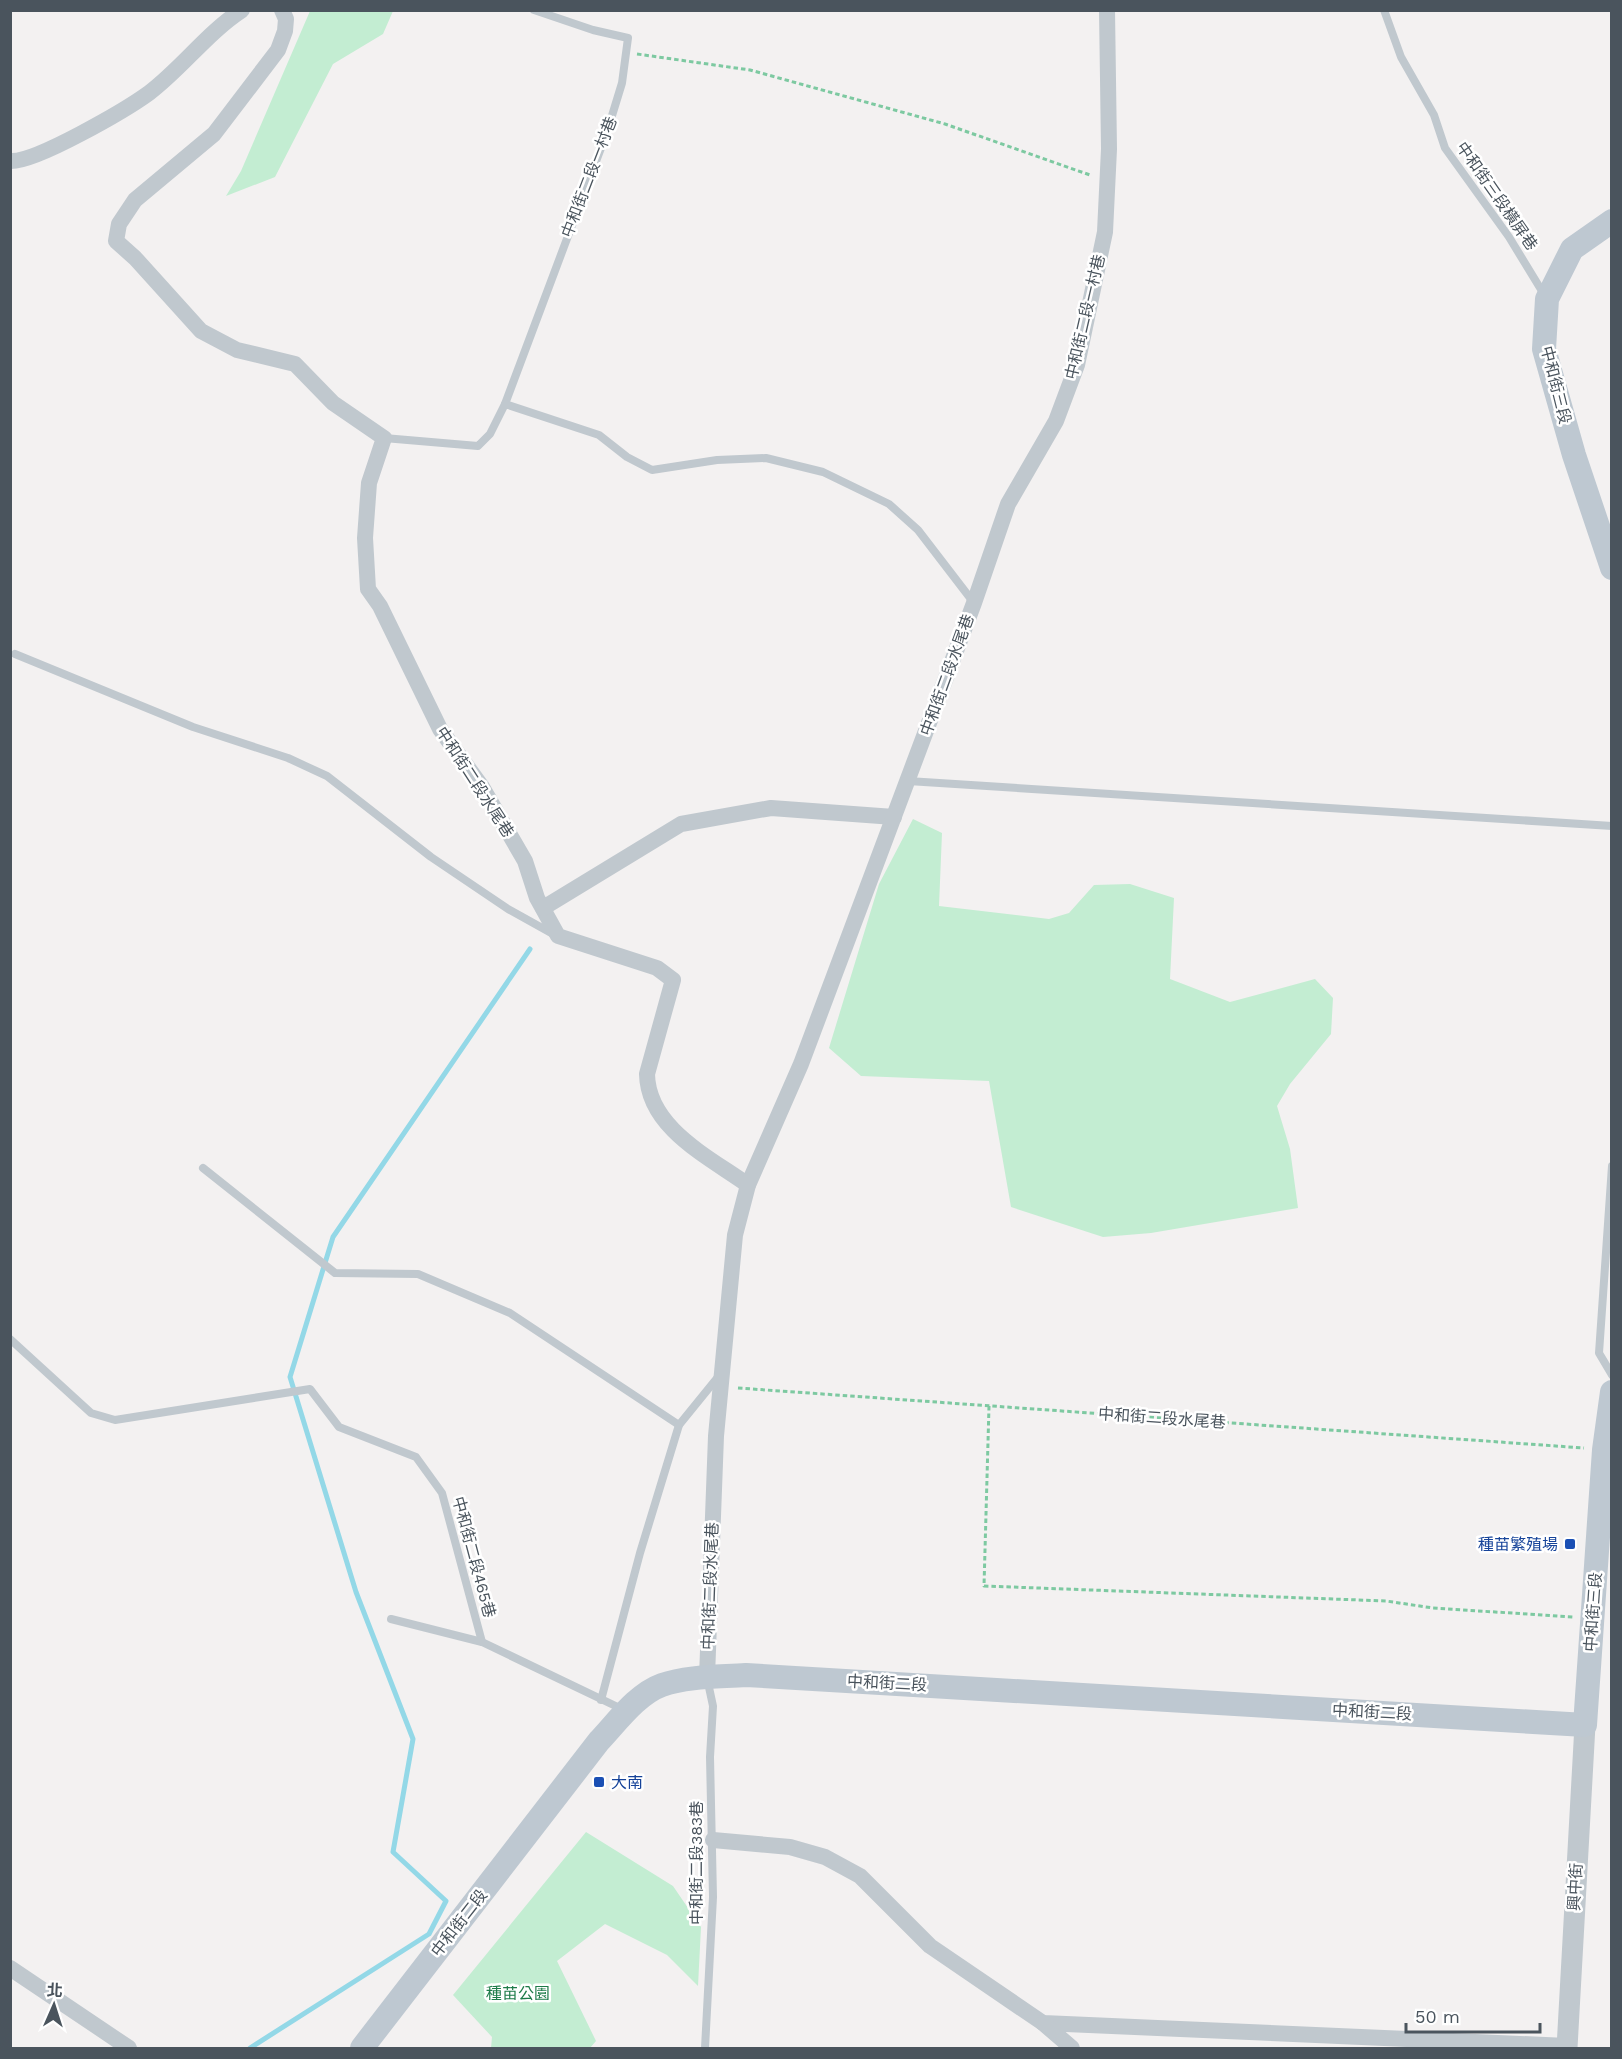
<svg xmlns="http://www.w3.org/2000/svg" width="1622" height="2059" viewBox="0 0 1622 2059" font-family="'Work Sans','Noto Sans TC',sans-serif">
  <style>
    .green { fill: #c3edd2 }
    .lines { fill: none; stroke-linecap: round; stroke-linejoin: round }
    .stream { stroke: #93d8e7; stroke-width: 5 }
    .path { stroke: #7dc9a1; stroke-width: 3; stroke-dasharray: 4.5 3; stroke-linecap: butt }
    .service { stroke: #c0c8ce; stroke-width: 8 }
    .minor { stroke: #c0c8ce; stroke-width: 16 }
    .tertiary { stroke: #c0c8ce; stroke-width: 21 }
    .secondary { stroke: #bec8d1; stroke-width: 24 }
    .transit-dot { fill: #1a4fb4; stroke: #fff; stroke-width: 2 }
    .labels { text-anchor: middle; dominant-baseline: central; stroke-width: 5; stroke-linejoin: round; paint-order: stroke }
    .street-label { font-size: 16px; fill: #4a545d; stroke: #fff }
    .transit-label { font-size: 16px; fill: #164399; stroke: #fff; text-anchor: end }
    .park-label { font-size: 16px; fill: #1e7b49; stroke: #fff }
  </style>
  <rect width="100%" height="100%" fill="#f3f1f1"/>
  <!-- green -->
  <g class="green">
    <polygon points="310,11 393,11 383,34 333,64 275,177 226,196 241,171"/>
    <polygon points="913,819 942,833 939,906 1049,919 1069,913 1094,885 1130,884 1174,898 1170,979 1230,1002 1315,979 1333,998 1331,1034 1290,1084 1277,1106 1290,1149 1298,1208 1151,1233 1103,1237 1011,1207 989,1081 861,1076 829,1048 879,884"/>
    <polygon points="586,1832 673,1886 701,1927 698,1986 667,1955 605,1924 557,1961 596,2041 590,2048 491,2048 492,2037 453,1995"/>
  </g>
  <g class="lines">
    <!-- stream -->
    <polyline class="stream" points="250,2048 429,1934 446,1901 393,1852 413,1739 356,1592 290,1377 333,1237 530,949"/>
    <!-- path -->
    <g class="path">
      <polyline points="637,54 750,70 945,124 1090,175"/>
      <polyline points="738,1388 1584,1448"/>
      <polyline points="989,1406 984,1586 1386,1601 1433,1608 1573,1617"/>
    </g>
    <!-- service -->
    <g class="service">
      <polyline points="1384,10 1401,57 1434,115 1445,148 1509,237 1545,296"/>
      <polyline points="505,404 607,132 622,83 628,38 593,30 534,10"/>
      <polyline points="384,438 478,446 490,434 505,404 599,435 627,457 652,470 717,460 766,458 823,472 889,504 918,530 974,603"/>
      <polyline points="15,654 193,727 288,758 327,776 431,857 508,909 553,934"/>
      <polyline points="908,781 1612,826"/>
      <polyline points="1612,1166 1599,1353 1612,1375"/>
      <polyline points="203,1168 335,1273 418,1274 510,1313 679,1425"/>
      <polyline points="10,1339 91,1413 115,1420 310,1389 339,1427 416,1457 442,1493 482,1642 624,1710"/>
      <polyline points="391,1619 482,1642"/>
      <polyline points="601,1700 640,1553 679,1425 718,1377"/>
      <polyline points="705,2048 713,1897 710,1757 713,1706 707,1678"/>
    </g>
    <!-- minor -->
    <g class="minor">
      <path d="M282 10 286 19 285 31 278 50 214 134 135 200 119 224 116 241 135 258 201 331 237 350 295 364 333 403 384 438 369 483 365 538 368 589 380 606 440 729 482 787 525 861 537 898 558 936 657 968 673 980 647 1074C648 1128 709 1157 748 1185"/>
      <path d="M10 161C35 163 127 109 149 93 182 68 207 33 242 10"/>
      <polyline points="543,908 681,824 771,808 894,817"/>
      <polyline points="707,1677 716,1436 735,1235 748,1185 801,1064 974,603 1008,504 1056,421 1077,365 1105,232 1109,149 1107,10"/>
      <polyline points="713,1840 790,1847 825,1857 860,1876 930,1946 1043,2023 1567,2046"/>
      <polyline points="10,1968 129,2048"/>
      <polyline points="1043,2023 1072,2048"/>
    </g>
    <!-- tertiary -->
    <polyline class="tertiary" points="1567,2048 1585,1725"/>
    <!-- secondary -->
    <g class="secondary">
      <polyline points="1612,221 1572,249 1547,299 1544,349 1574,455 1612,568"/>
      <path d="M362 2048 599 1741C617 1722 637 1694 662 1685 688 1676 719 1677 746 1675L1585 1725 1604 1450 1612 1392"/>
    </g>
  </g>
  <!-- markers -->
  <g class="transit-dot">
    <rect x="1564" y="1538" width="12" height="12" rx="3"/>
    <rect x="593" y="1776" width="12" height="12" rx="3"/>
  </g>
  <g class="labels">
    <!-- street labels -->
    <g class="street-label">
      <text transform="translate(589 177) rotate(-69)">中和街二段一村巷</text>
      <text transform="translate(1497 196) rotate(55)">中和街三段橫屏巷</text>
      <text transform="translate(1085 317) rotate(-77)">中和街二段一村巷</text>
      <text transform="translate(1556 385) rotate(76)">中和街三段</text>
      <text transform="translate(947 675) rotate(-70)">中和街二段水尾巷</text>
      <text transform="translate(475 782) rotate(57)">中和街二段水尾巷</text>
      <text transform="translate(1162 1418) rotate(4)">中和街二段水尾巷</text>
      <text transform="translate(474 1557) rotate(75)">中和街二段465巷</text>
      <text transform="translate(710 1586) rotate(-88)">中和街二段水尾巷</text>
      <text transform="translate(1593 1612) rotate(-86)">中和街三段</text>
      <text transform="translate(887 1683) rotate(3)">中和街二段</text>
      <text transform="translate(1372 1712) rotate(3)">中和街二段</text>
      <text transform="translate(696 1863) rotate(-90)">中和街二段383巷</text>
      <text transform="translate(1575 1887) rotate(-87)">興中街</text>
      <text transform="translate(459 1923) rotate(-52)">中和街二段</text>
    </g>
    <!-- transit labels -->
    <g class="transit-label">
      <text x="1558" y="1544">種苗繁殖場</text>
      <text x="611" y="1782" text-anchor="start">大南</text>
    </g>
    <!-- park labels -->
    <g class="park-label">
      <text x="518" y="1993">種苗公園</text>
    </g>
  </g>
  <!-- border -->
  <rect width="1622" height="2059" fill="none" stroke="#4a545d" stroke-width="24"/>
  <!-- north arrow -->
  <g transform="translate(54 2005) rotate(3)" stroke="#ffffff" stroke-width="4.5" paint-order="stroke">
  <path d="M0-4.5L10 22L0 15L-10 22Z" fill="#4a545d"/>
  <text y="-9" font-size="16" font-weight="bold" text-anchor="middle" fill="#4a545d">北</text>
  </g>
  <!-- scale -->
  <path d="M1406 2023v9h134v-9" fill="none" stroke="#4a545d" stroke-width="3"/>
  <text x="1415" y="2023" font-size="18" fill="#4a545d" stroke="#ffffff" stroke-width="4.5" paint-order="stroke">50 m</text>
</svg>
